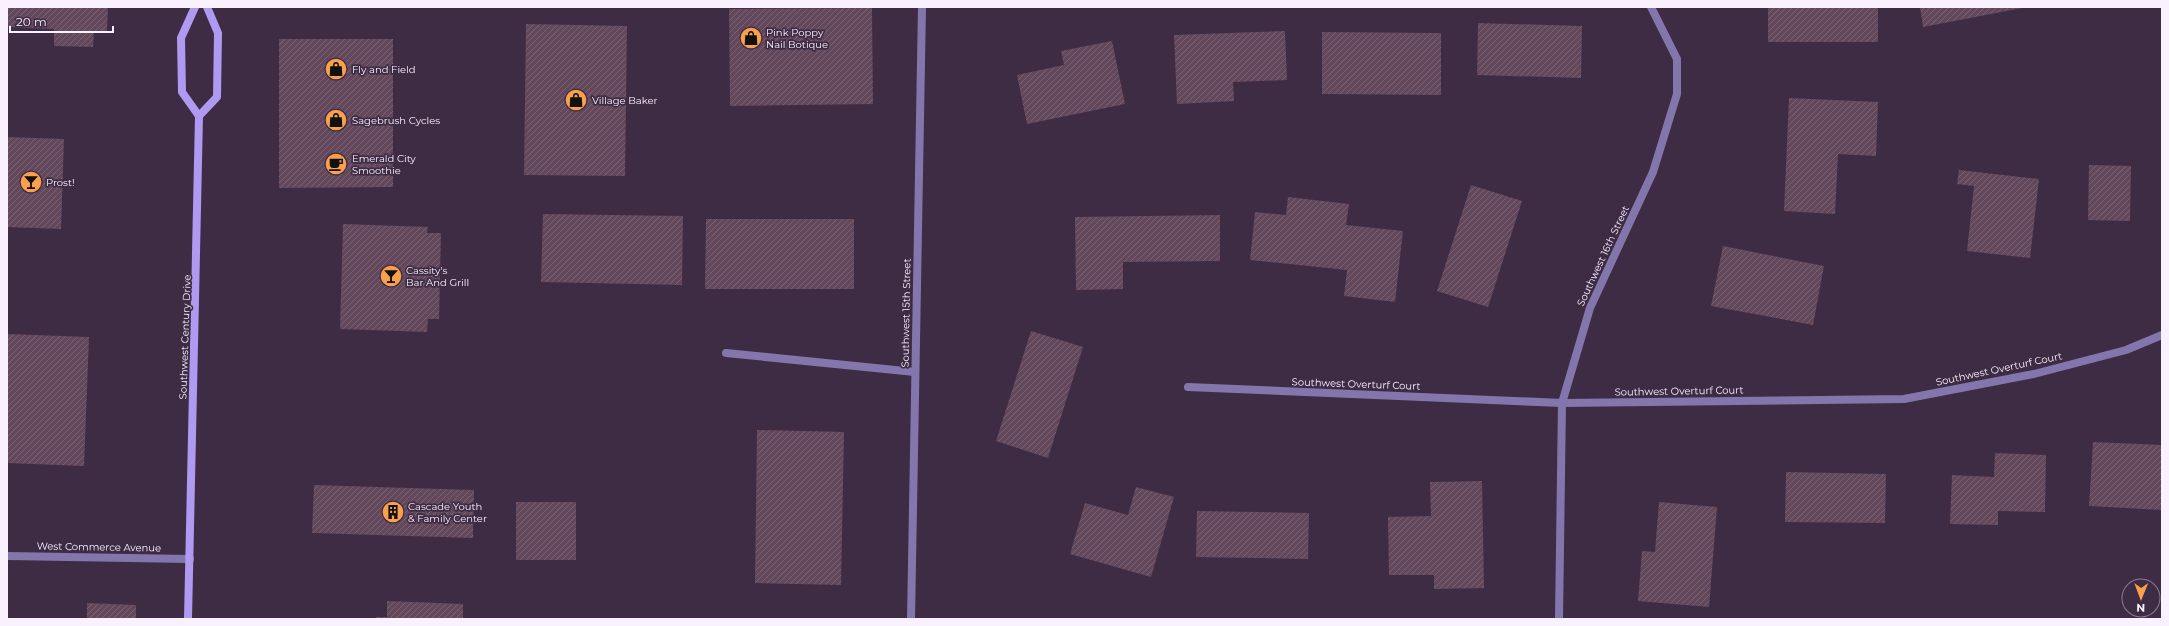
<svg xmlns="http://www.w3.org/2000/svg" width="2169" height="626" viewBox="0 0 2169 626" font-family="Montserrat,sans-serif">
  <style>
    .building { fill: url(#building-hatch) }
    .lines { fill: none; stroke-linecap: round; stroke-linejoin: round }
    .lane { stroke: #8376ac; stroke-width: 8 }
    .street { stroke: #8376ac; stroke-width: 8 }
    .secondary { stroke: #b099f0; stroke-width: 8 }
    .labels { text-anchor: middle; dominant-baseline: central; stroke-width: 3.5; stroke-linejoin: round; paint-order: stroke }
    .poi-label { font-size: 10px; fill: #faf1fe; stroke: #3e2c45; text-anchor: start }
    .street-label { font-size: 10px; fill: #faf1fe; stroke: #3e2c45 }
  </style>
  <defs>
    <pattern id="building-hatch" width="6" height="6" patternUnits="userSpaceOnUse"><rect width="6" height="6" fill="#63475b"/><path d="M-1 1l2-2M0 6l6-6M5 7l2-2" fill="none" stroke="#7a6274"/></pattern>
  </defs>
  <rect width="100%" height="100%" fill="#3e2c45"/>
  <!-- building -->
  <g class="building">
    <polygon points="7,7 108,7 107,31 94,31 93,47 54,46 54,29 7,27"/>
    <rect x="1768" y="7" width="110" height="35"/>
    <polygon points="1920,7 2022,7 2022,8 1923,27"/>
    <polygon points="872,8 873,104 730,106 729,9"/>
    <polygon points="1478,23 1582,26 1581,78 1477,75"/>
    <polygon points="526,24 627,26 625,176 524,175"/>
    <polygon points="1285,31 1287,80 1233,82 1234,101 1177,104 1174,35"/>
    <polygon points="1322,32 1441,33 1441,95 1322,94"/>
    <polygon points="279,39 393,39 393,187 279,188"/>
    <polygon points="1112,41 1125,104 1027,124 1017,75 1064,65 1061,51"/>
    <polygon points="1789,98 1878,102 1876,156 1838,154 1835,214 1784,211"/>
    <polygon points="7,137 64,139 61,229 7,227"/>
    <polygon points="2089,165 2131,166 2130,221 2088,220"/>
    <polygon points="1959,170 2039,179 2030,258 1967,251 1974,186 1957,184"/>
    <polygon points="1471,185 1522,201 1488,307 1437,291"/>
    <polygon points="1288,197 1349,204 1346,225 1403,231 1395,302 1344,296 1347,270 1250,260 1255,212 1286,215"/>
    <polygon points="543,214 683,216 682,285 541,282"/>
    <polygon points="1220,215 1220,261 1123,262 1123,289 1076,290 1075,217"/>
    <polygon points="706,219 854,219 854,289 705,289"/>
    <polygon points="343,224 428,227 427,233 441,233 439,319 428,319 427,332 340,329"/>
    <polygon points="1723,246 1824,266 1813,325 1711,306"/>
    <polygon points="1031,331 1083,347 1048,458 996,441"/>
    <polygon points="7,334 89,337 84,466 7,463"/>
    <polygon points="757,430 844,432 841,585 755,583"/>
    <polygon points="2093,442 2162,445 2162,510 2089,506"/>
    <polygon points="1995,453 2046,455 2045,512 1998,511 1998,525 1950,524 1952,475 1994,477"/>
    <polygon points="1786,472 1886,474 1885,523 1785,522"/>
    <polygon points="1482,481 1484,588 1434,589 1434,575 1389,575 1388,517 1431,516 1430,482"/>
    <polygon points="314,485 474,490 473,538 312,533"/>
    <polygon points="1136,487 1174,497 1151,577 1070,554 1085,503 1128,515"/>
    <rect x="516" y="502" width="60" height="58"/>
    <polygon points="1659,502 1717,507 1709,607 1638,601 1642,551 1655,552"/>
    <polygon points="1197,511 1309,513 1308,559 1196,557"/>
    <polygon points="387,601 463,604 463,619 375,619 376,617 387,617"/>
    <polygon points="87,603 136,605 136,619 87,619"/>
  </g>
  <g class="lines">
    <!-- lane -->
    <polyline class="lane" points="726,353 915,372"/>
    <!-- street -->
    <g class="street">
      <polyline points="1188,387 1562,403 1904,399 2034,374 2126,350 2162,335"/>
      <polyline points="7,556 190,559"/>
      <polyline points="911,619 922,7"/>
      <polyline points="1559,619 1562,403 1590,308 1653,172 1677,94 1677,59 1651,7"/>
    </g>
    <!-- secondary -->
    <g class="secondary">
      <polyline points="199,116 217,97 218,33 207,7"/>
      <polyline points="188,619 199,116 182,92 181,38 195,7"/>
    </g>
  </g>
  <!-- icons -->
  <defs>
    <g id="shop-disc" transform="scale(1.15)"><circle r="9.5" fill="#f8a04b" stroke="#3e2c45"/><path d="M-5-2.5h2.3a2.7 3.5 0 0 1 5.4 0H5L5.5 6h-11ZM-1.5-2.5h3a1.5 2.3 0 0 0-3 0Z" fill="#111"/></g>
    <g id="cafe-disc" transform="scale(1.15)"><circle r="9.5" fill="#f8a04b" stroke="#3e2c45"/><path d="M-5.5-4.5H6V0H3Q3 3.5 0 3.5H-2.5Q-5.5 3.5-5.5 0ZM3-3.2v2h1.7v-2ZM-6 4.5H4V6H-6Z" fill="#111"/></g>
    <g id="bar-disc" transform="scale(1.15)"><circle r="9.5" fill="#f8a04b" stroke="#3e2c45"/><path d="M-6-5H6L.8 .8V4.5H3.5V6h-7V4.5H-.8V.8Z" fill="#111"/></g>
    <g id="building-disc" transform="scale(1.15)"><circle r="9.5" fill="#f8a04b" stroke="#3e2c45"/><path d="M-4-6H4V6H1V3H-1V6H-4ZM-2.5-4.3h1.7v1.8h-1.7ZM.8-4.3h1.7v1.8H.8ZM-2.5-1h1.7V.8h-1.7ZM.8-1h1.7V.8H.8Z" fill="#111"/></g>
  </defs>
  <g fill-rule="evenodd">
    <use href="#shop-disc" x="751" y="38"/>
    <use href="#shop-disc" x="336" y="69"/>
    <use href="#shop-disc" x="576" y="100"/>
    <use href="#shop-disc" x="336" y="120"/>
    <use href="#cafe-disc" x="336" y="164"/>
    <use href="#bar-disc" x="31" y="182"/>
    <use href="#bar-disc" x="391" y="276"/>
    <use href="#building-disc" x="393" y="512"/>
  </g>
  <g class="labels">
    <!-- poi labels -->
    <g class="poi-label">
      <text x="766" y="32">Pink Poppy<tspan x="766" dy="12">Nail Botique</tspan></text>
      <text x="352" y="69">Fly and Field</text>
      <text x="592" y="100">Village Baker</text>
      <text x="352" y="120">Sagebrush Cycles</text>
      <text x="352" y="158">Emerald City<tspan x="352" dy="12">Smoothie</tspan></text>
      <text x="46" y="182">Prost!</text>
      <text x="406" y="270">Cassity’s<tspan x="406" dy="12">Bar And Grill</tspan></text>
      <text x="408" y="506">Cascade Youth<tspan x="408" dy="12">&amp; Family Center</tspan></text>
    </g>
    <!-- street labels -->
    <g class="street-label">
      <text transform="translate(1603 256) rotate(-65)">Southwest 16th Street</text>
      <text transform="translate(906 313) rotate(-89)">Southwest 15th Street</text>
      <text transform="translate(185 337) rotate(-88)">Southwest Century Drive</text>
      <text transform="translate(1999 369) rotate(-12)">Southwest Overturf Court</text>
      <text transform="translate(1356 384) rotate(2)">Southwest Overturf Court</text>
      <text transform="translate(1679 391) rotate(-1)">Southwest Overturf Court</text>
      <text transform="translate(99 547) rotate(1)">West Commerce Avenue</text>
    </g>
  </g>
  <!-- border -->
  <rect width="2169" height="626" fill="none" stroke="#faf1fe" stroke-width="16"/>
  <!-- north arrow -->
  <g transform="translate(2141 598) rotate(181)"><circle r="19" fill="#3e2c45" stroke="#897b8f"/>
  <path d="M0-3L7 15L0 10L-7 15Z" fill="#f8a04b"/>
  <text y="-6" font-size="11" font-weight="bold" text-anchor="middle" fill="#faf1fe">N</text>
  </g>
  <!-- scale -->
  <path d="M10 26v6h103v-6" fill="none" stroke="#faf1fe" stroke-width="2"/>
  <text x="16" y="26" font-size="12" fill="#faf1fe" stroke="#3e2c45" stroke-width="3" paint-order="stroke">20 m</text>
</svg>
